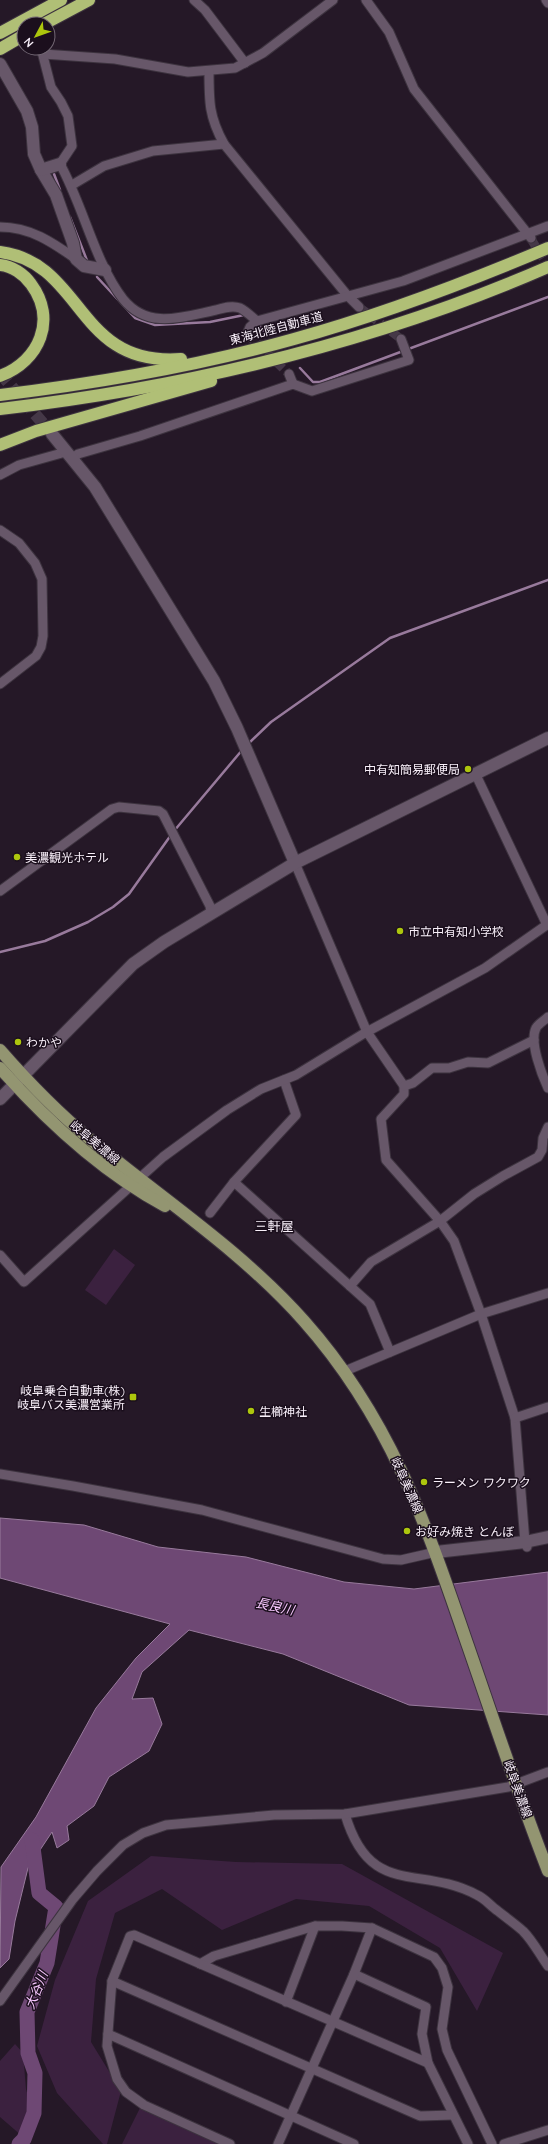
<svg xmlns="http://www.w3.org/2000/svg" width="548" height="2144" viewBox="0 0 548 2144" font-family="Quicksand,'Noto Sans JP',sans-serif">
  <style>
    .green { fill: #3b213f }
    .water { fill: #6e4874; stroke: #987a9c }
    .lines { fill: none; stroke-linecap: round; stroke-linejoin: round }
    .stream { stroke: #987a9c; stroke-width: 2.5 }
    .river { stroke: #6e4874; stroke-width: 15 }
    .street-tunnel { stroke: #453847; stroke-width: 9; stroke-dasharray: 9 4.5; stroke-linecap: butt }
    .secondary-tunnel { stroke: #453847; stroke-width: 12; stroke-dasharray: 12 6; stroke-linecap: butt }
    .street-casing { stroke: #3d333f; stroke-width: 11 }
    .secondary-casing { stroke: #3d333f; stroke-width: 14 }
    .primary-casing { stroke: #3d333f; stroke-width: 14 }
    .highway-casing { stroke: #3d333f; stroke-width: 14 }
    .street { stroke: #675769; stroke-width: 9 }
    .secondary { stroke: #675769; stroke-width: 12 }
    .primary { stroke: #939571; stroke-width: 12 }
    .highway { stroke: #b0bf76; stroke-width: 12 }
    .poi-dot { fill: #adc60d; stroke: #1b0f1d; stroke-width: 1.5 }
    .labels { text-anchor: middle; dominant-baseline: central; stroke-width: 3; stroke-linejoin: round; paint-order: stroke }
    .street-label { font-size: 12px; fill: #f9f0fa; stroke: #1b0f1d }
    .poi-label { font-size: 12px; fill: #f9f0fa; stroke: #1b0f1d; text-anchor: start }
    .neighbourhood-label { font-size: 13px; fill: #f9f0fa; stroke: #1b0f1d }
    .water-label { font-size: 13px; font-style: italic; fill: #f7c7fe; stroke: #1b0f1d }
  </style>
  <rect width="100%" height="100%" fill="#251827"/>
  <!-- green -->
  <g class="green">
    <polygon points="114,1249 135,1265 106,1305 85,1290"/>
    <polygon points="151,1856 236,1862 342,1864 503,1953 477,2011 440,1948 369,1906 296,1899 222,1930 162,1889 115,1913 96,1979 91,2042 121,2091 107,2144 103,2144 57,2093 37,2046 55,1980 88,1901"/>
    <polygon points="15,2044 23,2053 26,2089 31,2108 22,2136 0,2117 0,2061"/>
    <polygon points="140,2108 218,2144 122,2144"/>
  </g>
  <!-- water -->
  <polygon class="water" points="0,1518 84,1525 158,1547 246,1557 344,1582 414,1589 548,1572 548,1715 409,1705 283,1654 189,1630 142,1672 132,1699 153,1698 162,1724 149,1751 109,1777 94,1806 67,1826 69,1840 57,1848 52,1832 28,1868 15,1921 9,1959 0,1968 1,1867 36,1817 96,1708 136,1658 170,1624 0,1578"/>
  <g class="lines">
    <!-- stream -->
    <g class="stream">
      <polyline points="54,174 60,190"/>
      <polyline points="70,217 88,263"/>
      <polyline points="97,277 135,318 155,325 210,322 244,315"/>
      <polyline points="257,324 267,334"/>
      <polyline points="300,368 313,382 320,382 548,297"/>
      <polyline points="248,744 271,722 390,638 548,580"/>
      <polyline points="174,831 243,749"/>
      <polyline points="0,952 45,941 88,922 113,907 129,894 171,835"/>
    </g>
    <!-- river -->
    <polyline class="river" points="19,2144 24,2139 34,2113 35,2073 28,2053 27,2012 47,1963 56,1907 39,1893 32,1840"/>
    <!-- street-tunnel -->
    <g class="street-tunnel">
      <polyline points="531,239 548,266"/>
      <polyline points="359,307 401,339"/>
      <polyline points="247,334 289,374"/>
    </g>
    <!-- secondary-tunnel -->
    <polyline class="secondary-tunnel" points="0,373 52,434"/>
    <!-- street casing -->
    <g class="street-casing">
      <g id="street">
        <polyline points="194,0 205,10 245,63"/>
        <polyline points="366,0 389,32 414,89 531,238"/>
        <polyline points="546,0 548,3"/>
        <path d="M41 48 51 87 61 102 68 116 72 146 60 164C83 205 95 263 123 299 148 330 182 317 216 310 223 308 232 305 240 308 246 311 252 317 257 321"/>
        <polyline points="43,54 115,59 188,72 235,68 263,53 333,0"/>
        <path d="M209 71C209 102 209 117 224 144L347 295 359 307"/>
        <polyline points="72,185 104,166 153,151 224,144"/>
        <path d="M0 227C30 227 52 242 76 259"/>
        <polyline points="247,334 250,327 257,321 403,281 548,226"/>
        <polyline points="289,374 293,384"/>
        <polyline points="73,458 78,454 140,436 293,384 312,391 409,360 401,339"/>
        <polyline points="0,475 19,465 62,453 66,450"/>
        <polyline points="0,530 19,543 35,563 42,579 43,636 41,647 36,656 0,684"/>
        <polyline points="476,775 547,925"/>
        <polyline points="295,863 367,1032 404,1086 404,1094 381,1119 386,1160 440,1221 454,1241 481,1314 515,1418 525,1542 527,1547"/>
        <polyline points="0,891 112,809 119,807 159,811 163,814 210,906 211,913"/>
        <path d="M548 1017C545 1020 538 1024 536 1028 529 1042 542 1075 548 1088"/>
        <polyline points="404,1086 413,1083 432,1068 449,1068 468,1062 488,1063 534,1040"/>
        <polyline points="234,1182 370,1304 390,1352"/>
        <polyline points="210,1213 234,1182 296,1115 284,1080"/>
        <polyline points="0,1255 24,1282 163,1157 227,1110 261,1089 296,1075 363,1034 485,968 548,924"/>
        <polyline points="350,1286 371,1262 440,1221 474,1194 503,1176 538,1157 542,1150 543,1138 548,1127"/>
        <polyline points="345,1371 481,1314 548,1293"/>
        <polyline points="515,1418 548,1407"/>
        <polyline points="0,1474 73,1486 202,1510 383,1559 401,1560 436,1552"/>
        <path d="M345 1814C370 1899 419 1864 477 1895 484 1898 489 1904 494 1908 504 1916 514 1923 523 1931 533 1941 540 1955 548 1966"/>
        <polyline points="200,1964 214,1956 315,1926 342,1926 372,1928 434,1957 442,1968 448,1987 442,2029 447,2050 492,2144"/>
        <polyline points="354,1974 426,2007 422,2034 428,2063 468,2144"/>
        <polyline points="112,1981 420,2116 453,2115"/>
        <polyline points="0,2001 73,1899 97,1871 123,1845 143,1833 166,1825 200,1822 274,1815 345,1814 508,1787 548,1772"/>
        <polyline points="286,2002 315,1926"/>
        <polyline points="108,2034 354,2144"/>
        <polyline points="230,2144 144,2105 126,2092 117,2079 107,2046 111,1993 112,1981 130,1936 134,1935 428,2063"/>
        <polyline points="278,2144 354,1974 372,1928"/>
        <polyline points="504,2144 548,2130"/>
      </g>
    </g>
    <!-- secondary casing -->
    <g class="secondary-casing">
      <g id="secondary">
        <polyline points="0,64 27,111 32,127 34,154 41,170 56,195 73,243 76,259 84,266 105,270"/>
        <polyline points="41,170 60,164"/>
        <polyline points="52,434 95,487 214,681 237,728 295,863"/>
        <polyline points="0,1099 133,964 164,942 295,863 548,738"/>
        <polyline points="436,1552 525,1542 548,1537"/>
      </g>
    </g>
    <!-- primary casing -->
    <g class="primary-casing">
      <g id="primary">
        <path d="M0 1050C28 1082 58 1113 91 1140 162 1199 242 1251 304 1321 391 1419 426 1524 468 1646 494 1721 519 1797 548 1871"/>
        <path d="M0 1068C46 1120 104 1173 165 1206"/>
      </g>
    </g>
    <!-- highway casing -->
    <g class="highway-casing">
      <g id="highway">
        <polyline points="44,24 89,0"/>
        <polyline points="0,33 61,0"/>
        <polyline points="0,49 24,35"/>
        <path d="M0 252C85 263 75 367 181 359"/>
        <path d="M0 265C12 266 24 274 31 284 57 319 40 361 0 376"/>
        <path d="M0 395C99 383 198 366 294 339 381 315 465 283 548 248"/>
        <path d="M0 409C188 387 374 343 548 267"/>
        <polyline points="0,445 36,431 211,381"/>
      </g>
    </g>
    <!-- street -->
    <use href="#street" class="street"/>
    <!-- secondary -->
    <use href="#secondary" class="secondary"/>
    <!-- primary -->
    <use href="#primary" class="primary"/>
    <!-- highway -->
    <use href="#highway" class="highway"/>
  </g>
  <!-- markers -->
  <g class="poi-dot">
    <circle cx="468" cy="769" r="4"/>
    <circle cx="17" cy="857" r="4"/>
    <circle cx="400" cy="931" r="4"/>
    <circle cx="18" cy="1042" r="4"/>
    <rect x="129" y="1393" width="8" height="8" rx="2"/>
    <circle cx="251" cy="1411" r="4"/>
    <circle cx="424" cy="1482" r="4"/>
    <circle cx="407" cy="1531" r="4"/>
  </g>
  <g class="labels">
    <!-- street labels -->
    <g class="street-label">
      <text transform="translate(276 328) rotate(-15)">東海北陸自動車道</text>
      <text transform="translate(95 1142) rotate(40)">岐阜美濃線</text>
      <text transform="translate(407 1485) rotate(66)">岐阜美濃線</text>
      <text transform="translate(518 1789) rotate(70)">岐阜美濃線</text>
    </g>
    <!-- poi labels -->
    <g class="poi-label">
      <text x="460" y="769" text-anchor="end">中有知簡易郵便局</text>
      <text x="25" y="857">美濃観光ホテル</text>
      <text x="408" y="931">市立中有知小学校</text>
      <text x="26" y="1042">わかや</text>
      <text x="125" y="1390" text-anchor="end">岐阜乗合自動車(株)<tspan x="125" dy="14">岐阜バス美濃営業所</tspan></text>
      <text x="259" y="1411">生櫛神社</text>
      <text x="432" y="1482">ラーメン ワクワク</text>
      <text x="415" y="1531">お好み焼き とんぼ</text>
    </g>
    <!-- neighbourhood labels -->
    <g class="neighbourhood-label">
      <text x="274" y="1226">三軒屋</text>
    </g>
    <!-- water labels -->
    <g class="water-label">
      <text transform="translate(275 1606) rotate(12)">長良川</text>
      <text transform="translate(36 1990) rotate(-68)">大谷川</text>
    </g>
  </g>
  <!-- north arrow -->
  <g transform="translate(36 36) rotate(229)"><circle r="19" fill="#1b0f1d" stroke="#746975"/>
  <path d="M0-3L7 15L0 10L-7 15Z" fill="#adc60d"/>
  <text y="-6" font-size="11" font-weight="bold" text-anchor="middle" fill="#f9f0fa">N</text>
  </g>
</svg>
